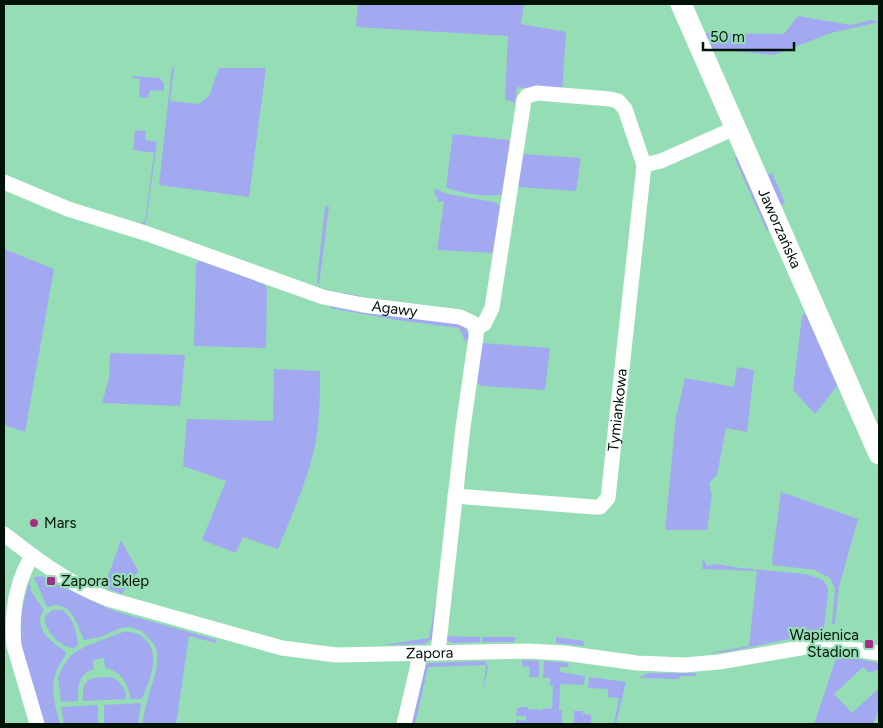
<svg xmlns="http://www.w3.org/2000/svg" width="883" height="728" viewBox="0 0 883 728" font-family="Figtree,sans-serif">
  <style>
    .green { fill: #a2a9f1 }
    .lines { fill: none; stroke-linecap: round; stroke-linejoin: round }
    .street { stroke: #fff; stroke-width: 15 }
    .secondary { stroke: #fff; stroke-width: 21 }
    .poi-dot { fill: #a42e87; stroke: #95ddb5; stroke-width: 2 }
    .labels { text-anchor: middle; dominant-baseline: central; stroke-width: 4.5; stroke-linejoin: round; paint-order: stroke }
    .street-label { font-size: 15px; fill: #001107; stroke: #95ddb5 }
    .poi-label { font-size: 15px; fill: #001107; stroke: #95ddb5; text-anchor: start }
  </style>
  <rect width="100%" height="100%" fill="#95ddb5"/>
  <!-- green -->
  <g class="green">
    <polygon points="358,4 524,4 521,24 566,32 562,92 517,87 515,103 505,99 508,36 356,27"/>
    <polygon points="798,16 851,25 871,20 879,22 831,33 774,55 712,49 704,33 784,34"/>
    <polygon points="172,67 174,68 170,101 199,104 209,96 219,68 266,68 249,197 159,185"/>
    <polygon points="132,76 160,78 164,84 164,91 150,90 148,98 139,97 140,79 132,78"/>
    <path d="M536 98C549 98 613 98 619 107 625 116 628 130 632 140L630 141 619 110 617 107 612 105 531 100 522 154 581 158 576 191 518 187 517 190 515 189 525 108 530 99Z"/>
    <polygon points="135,130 146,131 145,140 157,142 146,222 144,225 139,225 145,221 154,153 133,150"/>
    <path d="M453 134 509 140 512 148 503 194C492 198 456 193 446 187Z"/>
    <polygon points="737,156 770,229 767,231 735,159"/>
    <polygon points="772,173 785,203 780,206 767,175"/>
    <polygon points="436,189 447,194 494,202 502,207 495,253 437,250 444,201 439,202 434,191"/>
    <polygon points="329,206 319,285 321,289 361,296 357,297 320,290 317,280 325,207"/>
    <polygon points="4,249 54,269 25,432 4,425"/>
    <polygon points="199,260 264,284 267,289 266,348 194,346 196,264"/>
    <path d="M331 304 454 321C464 325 467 328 470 339L465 341 459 328 397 320 330 308Z"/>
    <polygon points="805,312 829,363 827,364 831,372 833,372 855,423 837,386 815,414 793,390 802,317"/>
    <polygon points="482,343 550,348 545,390 481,386 477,382"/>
    <polygon points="110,353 185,355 180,406 102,403 109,378"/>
    <polygon points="737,367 754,370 747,432 726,428 717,475 709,483 712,495 707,530 665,530 676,417 685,378 734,387"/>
    <path d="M274 369 320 371C320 394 320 417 316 440 309 478 292 514 278 549L243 537 236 553 202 540 226 481 183 466 187 419 273 421Z"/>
    <polygon points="781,492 858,519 839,587 835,624 832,624 835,589 830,578 815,570 773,565 772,560"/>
    <polygon points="121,540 138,571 122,594 98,585 98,582 105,585"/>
    <polygon points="703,558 707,566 715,564 741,568 806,574 823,580 828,588 828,594 823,636 794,638 726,652 709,653 749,646 757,571 702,569"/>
    <path d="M42 576 49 580 47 582 54 587 56 584 114 611 217 640 216 643 189 636 176 724H142L146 705 157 667V652L154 644 142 631 130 627 121 628 100 637 84 640C77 624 71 598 47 607L34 577Z"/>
    <path d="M29 581 31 589 30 590 44 610 40 617C39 634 54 643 66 652V654C63 660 58 666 56 672 50 688 56 709 60 724H43L34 687 24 659 20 640 22 610Z"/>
    <polygon points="436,600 438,601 432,640 430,640 424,644 382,645 429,638"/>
    <path d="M53 610H62C72 616 79 635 77 646L74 648C61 648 43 630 45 616Z"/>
    <path d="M123 632C132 631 139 633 145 639 162 655 149 681 142 699H130C129 684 121 671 105 668L104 658 93 660 94 669C78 674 78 687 78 701L61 702 58 677 62 668 71 655 86 646Z"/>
    <polygon points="446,636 480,637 480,642 453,643 448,641"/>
    <polygon points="482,637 516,637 514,642 482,642"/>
    <polygon points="556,637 584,641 583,646 556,643"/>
    <polygon points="837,655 879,663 879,670 869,672 863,667 834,694 852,713 879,688 879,709 873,724 814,724"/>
    <polygon points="522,660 539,661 539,677 529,677 530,667 522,666"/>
    <polygon points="485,661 488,667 483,691 486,665 428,667 415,724 408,724 423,669 428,663"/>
    <polygon points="544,661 568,663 569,667 560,667 560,672 585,676 584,685 560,684 559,710 562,710 562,724 516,724 516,720 526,721 526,716 516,716 517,708 520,708 520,707 528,707 528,709 543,710 543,708 552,709 553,686 550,685 550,678 543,678"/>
    <polygon points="648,673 695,673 697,676 680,676 679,679 639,678"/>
    <path d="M111 677C121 681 126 690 126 699L83 701C82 676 90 678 111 677Z"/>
    <polygon points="589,677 626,682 616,724 614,724 619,698 608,697 608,689 588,688"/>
    <polygon points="141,703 138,724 104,724 104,705"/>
    <polygon points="98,705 98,724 64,724 61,708 62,707"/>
    <polygon points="574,711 583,711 583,714 591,715 591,724 574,724"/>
  </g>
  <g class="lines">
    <!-- street -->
    <g class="street">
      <polyline points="644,165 661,161 735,128"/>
      <path id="s1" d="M4 182 68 209 148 234 323 297 363 305 460 317 473 323 476 329V337L463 427 438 652"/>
      <path id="s2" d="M455 496 594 507H600L608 498 644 165 625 109 618 101 610 99 537 93 527 96 524 100 492 308 484 324 476 329"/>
      <path id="s3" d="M4 534C37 560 69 584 108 599L282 648 336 655 528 651 564 653 637 663 684 665 719 662 818 645 840 647 879 653"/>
      <path d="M32 556C15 584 11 614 14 646L37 724"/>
      <polyline points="404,724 418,665 417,653"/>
    </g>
    <!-- secondary -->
    <path class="secondary" id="s4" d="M681 4 879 454"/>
  </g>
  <!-- markers -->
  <g class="poi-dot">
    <circle cx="34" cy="523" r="5"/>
    <rect x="46" y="576" width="10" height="10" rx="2.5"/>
    <rect x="864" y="639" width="10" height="10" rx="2.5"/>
  </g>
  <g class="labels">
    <!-- street labels -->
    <g class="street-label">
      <text stroke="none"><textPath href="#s4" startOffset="245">Jaworzańska</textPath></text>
      <text stroke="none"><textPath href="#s1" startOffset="412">Agawy</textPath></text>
      <text stroke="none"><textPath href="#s2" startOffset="246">Tymiankowa</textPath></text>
      <text stroke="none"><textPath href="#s3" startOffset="452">Zapora</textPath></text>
    </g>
    <!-- poi labels -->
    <g class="poi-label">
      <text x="44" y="523">Mars</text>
      <text x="61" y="581">Zapora Sklep</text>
      <text x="859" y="635" text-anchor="end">Wapienica<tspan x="859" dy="17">Stadion</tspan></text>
    </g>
  </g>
  <!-- border -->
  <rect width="883" height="728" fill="none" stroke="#001107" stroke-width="10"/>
  <!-- scale -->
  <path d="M703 42v8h91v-8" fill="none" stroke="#001107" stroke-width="2.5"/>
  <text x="710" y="42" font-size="15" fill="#001107" stroke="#95ddb5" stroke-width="4" paint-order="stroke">50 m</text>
</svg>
